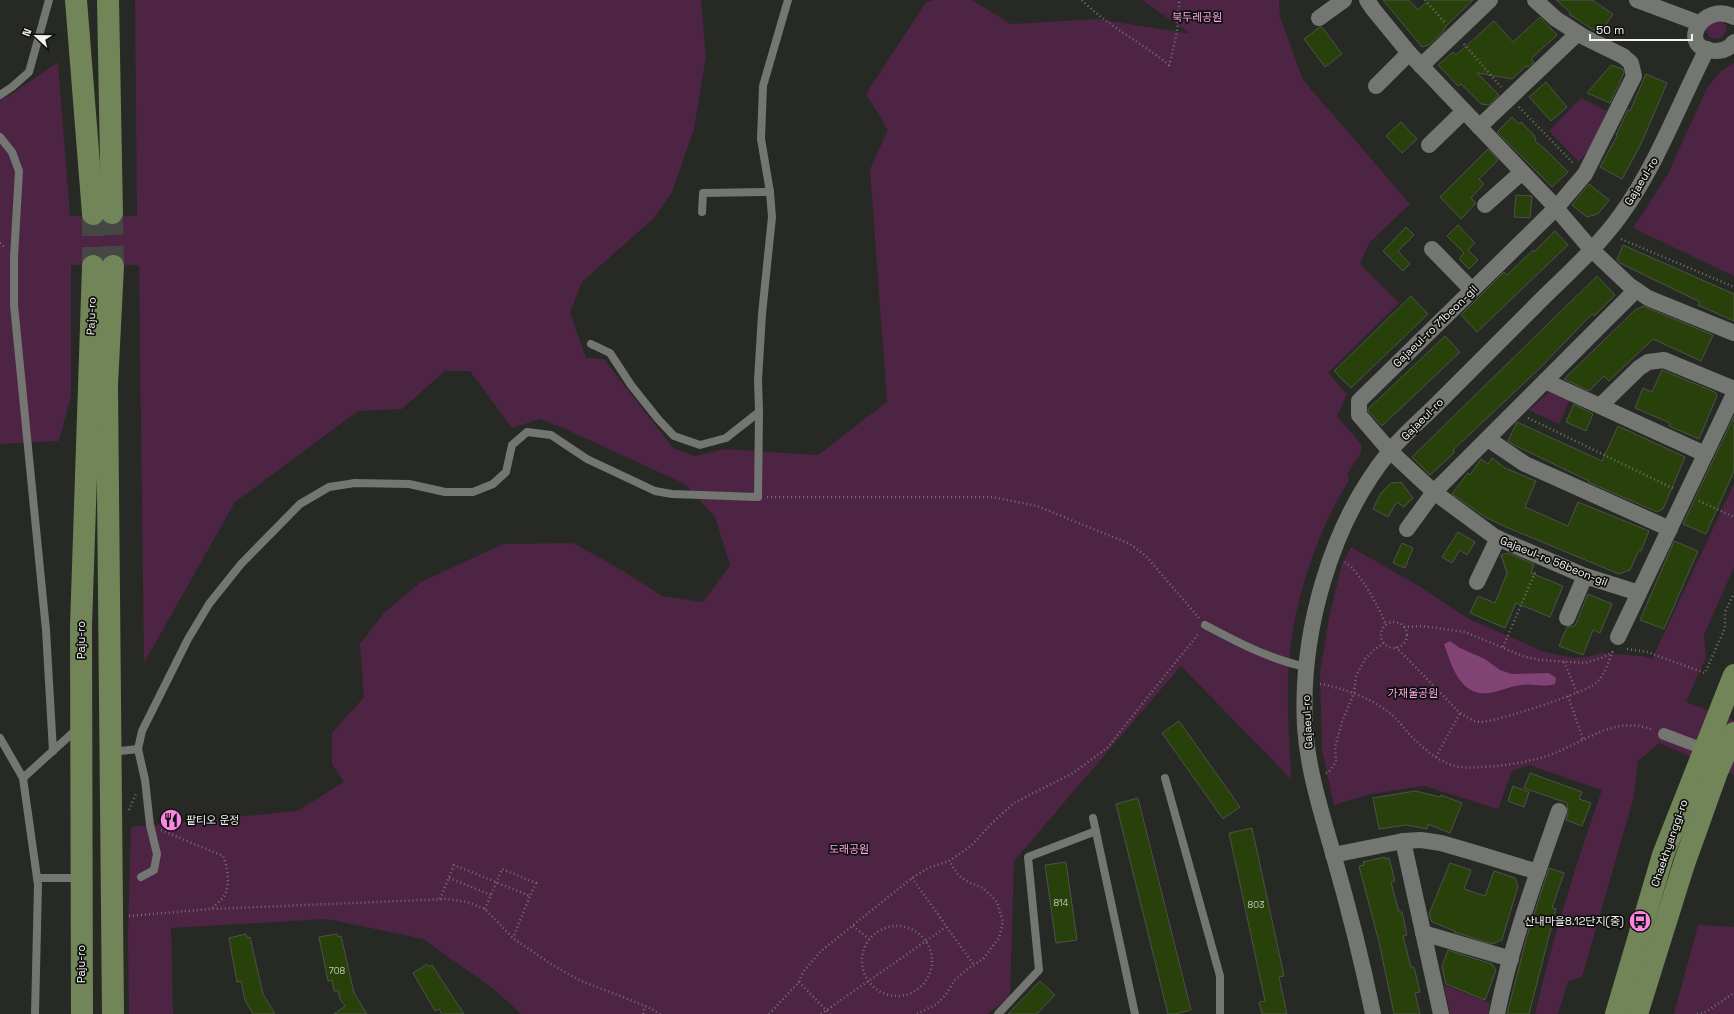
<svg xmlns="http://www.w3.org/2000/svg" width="1734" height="1014" viewBox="0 0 1734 1014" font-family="'Space Grotesk','Noto Sans KR',sans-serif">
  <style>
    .green { fill: #4e2444 }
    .water { fill: #814373 }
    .building { fill: #28410a; stroke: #4e514c }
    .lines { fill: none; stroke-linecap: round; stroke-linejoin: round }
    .secondary-tunnel { stroke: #454743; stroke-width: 22; stroke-dasharray: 22 11; stroke-linecap: butt }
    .path { stroke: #70736e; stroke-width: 2.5; stroke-dasharray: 1 3; stroke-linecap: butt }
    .service { stroke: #737671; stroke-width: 8 }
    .pedestrian { stroke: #737671; stroke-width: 12 }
    .minor { stroke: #737671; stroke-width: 16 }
    .secondary { stroke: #718558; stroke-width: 22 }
    .labels { text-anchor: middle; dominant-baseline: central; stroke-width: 3.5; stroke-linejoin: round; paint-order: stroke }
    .number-label { font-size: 9px; fill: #c0c7b6 }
    .park-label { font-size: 11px; fill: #ffa4e8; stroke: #10110f }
    .street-label { font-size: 11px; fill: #f2f4f0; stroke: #10110f }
    .poi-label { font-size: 11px; fill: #f2f4f0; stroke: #10110f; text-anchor: start }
  </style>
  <rect width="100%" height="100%" fill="#262924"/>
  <!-- green -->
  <g class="green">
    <path d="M135 0H701L706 56 694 129 672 192 654 218 582 282 570 312 586 358 604 359 673 448 694 456 725 449 818 455 887 402 870 169 888 130 866 94 926 2 935 0H972L1011 24 1098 19 1191 34 1142 0H1279L1280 17 1303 80 1410 204 1369 243 1360 264 1399 303 1328 373 1347 394 1337 416 1362 445 1360 455 1347 474 1349 480C1313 539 1291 610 1288 678 1287 712 1290 746 1291 779L1181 666 1014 861 1010 997 987 1014H521L495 990 423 939 327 919 171 928 173 1014H129L128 933 131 827 297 811 344 782 332 764V733L364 697 360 644 384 613 421 582 503 544 573 543 620 569 662 596 703 602 730 565 715 517 685 484 563 428 540 419 512 428 470 371H445L402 409 358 411 235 502 144 663 139 265H71V396L59 441 0 444V98L9 96 58 62 70 216H137Z"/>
    <path d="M1723 20 1727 29C1724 37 1718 41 1710 37L1706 32 1708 22Z"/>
    <polygon points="1734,63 1734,276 1633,228 1667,176 1707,88 1720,72"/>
    <polygon points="1581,98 1607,111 1589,149 1579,162 1549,131"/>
    <polygon points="1550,391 1570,400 1559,424 1529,410"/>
    <path d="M1734 484V567L1704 635 1706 657 1686 702 1734 720V775L1659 743 1638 761 1633 800 1582 977 1568 981 1558 1014H1535C1553 938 1576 863 1602 790L1529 765 1512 771 1498 809 1424 786 1370 794 1334 805 1322 750 1320 673 1329 618 1342 564 1351 547 1419 586 1469 619 1544 652 1574 658 1587 657 1601 653 1641 656 1652 659Z"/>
    <polygon points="1698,925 1734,927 1734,1014 1674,1014"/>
    <polygon points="1444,985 1490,1003 1488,1014 1450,1014"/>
  </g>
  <!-- water -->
  <path class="water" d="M1450 641 1460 648 1485 659 1500 670 1512 674 1549 673 1556 678 1555 684C1543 688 1533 683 1521 685 1511 686 1503 690 1494 692 1461 700 1452 667 1444 644Z"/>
  <!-- building -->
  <g class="building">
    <polygon points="1383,0 1409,0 1418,10 1429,0 1473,0 1446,26 1443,32 1429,45 1422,47"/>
    <polygon points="1556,0 1592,0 1613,14 1600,34 1569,14 1570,12"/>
    <polygon points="1540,17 1557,35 1531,59 1534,62 1528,67 1526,66 1512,79 1477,73 1499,95 1489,105 1481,104 1461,84 1458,86 1438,65 1453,52 1456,55 1494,21 1513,42"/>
    <polygon points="1320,27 1322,27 1342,54 1325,67 1304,39"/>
    <polygon points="1611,65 1623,69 1624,73 1610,103 1587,93"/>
    <polygon points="1646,74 1667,83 1640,146 1622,179 1600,167 1617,136 1616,135 1628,110 1630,111"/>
    <polygon points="1546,82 1567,107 1551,121 1529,97"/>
    <polygon points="1512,117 1519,124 1521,122 1534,135 1536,139 1535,141 1546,150 1568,172 1552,187 1497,132"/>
    <polygon points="1401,122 1417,139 1402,153 1386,136"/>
    <polygon points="1488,149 1498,160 1479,179 1484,184 1471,198 1476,203 1461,219 1440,197"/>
    <polygon points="1589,184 1609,200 1598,214 1587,217 1572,205"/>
    <polygon points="1516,195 1532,196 1530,218 1514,217"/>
    <polygon points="1458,225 1475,243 1468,250 1478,260 1469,269 1459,259 1464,253 1447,236"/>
    <polygon points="1406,227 1414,235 1398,251 1410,264 1403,271 1383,251"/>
    <polygon points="1555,231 1568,245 1477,332 1461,315 1504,272 1507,275 1533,250 1534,252"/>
    <polygon points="1623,245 1734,294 1734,321 1698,305 1700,302 1620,263 1617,260"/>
    <polygon points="1597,276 1615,295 1594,316 1592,314 1539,369 1453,450 1455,452 1430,475 1412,457"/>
    <polygon points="1411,296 1428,314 1351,388 1334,371"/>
    <polygon points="1643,306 1713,335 1701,361 1653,339 1609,381 1604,376 1589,391 1564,379 1635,310"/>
    <polygon points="1445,336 1460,352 1382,426 1368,411 1368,409"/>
    <polygon points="1662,370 1715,392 1717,396 1699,439 1669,426 1670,423 1635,408 1643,388 1652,392"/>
    <polygon points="1574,404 1593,414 1586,431 1566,422"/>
    <polygon points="1734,416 1734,471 1706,534 1683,524"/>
    <polygon points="1517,422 1602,461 1618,426 1685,457 1663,509 1657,512 1588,482 1589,481 1514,445 1508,441"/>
    <polygon points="1492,458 1505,468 1536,481 1525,507 1568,526 1578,502 1649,531 1641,551 1639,550 1630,570 1619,574 1506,527 1485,517 1452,494 1468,473 1470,475 1481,459 1488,464"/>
    <polygon points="1401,482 1413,498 1404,507 1397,502 1388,517 1373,509 1381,493 1391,483"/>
    <polygon points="1458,532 1475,542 1467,555 1460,550 1452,563 1442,557"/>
    <polygon points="1674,541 1698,551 1664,629 1640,620"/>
    <polygon points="1402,543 1413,548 1405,568 1393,563"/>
    <polygon points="1508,553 1534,564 1531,573 1563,586 1550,617 1516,603 1505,628 1470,613 1478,596 1495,603 1507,573 1501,555"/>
    <polygon points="1588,594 1612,604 1600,633 1593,630 1583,655 1559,646 1567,627 1575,626"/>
    <polygon points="1179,721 1240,807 1223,819 1162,733"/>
    <polygon points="1530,773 1582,792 1579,799 1591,803 1582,826 1566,820 1568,814 1567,803 1524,788"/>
    <polygon points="1513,786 1529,792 1524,807 1508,801"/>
    <polygon points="1415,791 1440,797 1441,795 1462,803 1450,833 1428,824 1427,829 1406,825 1379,829 1373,798"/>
    <polygon points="1138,798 1191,1010 1175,1014 1168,1014 1116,804"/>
    <polygon points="1252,828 1284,976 1279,977 1287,1014 1262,1014 1259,1002 1265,1001 1229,833"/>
    <polygon points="1385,857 1385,859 1389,858 1395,881 1391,882 1399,912 1402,912 1407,935 1403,936 1411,967 1414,967 1420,992 1415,993 1420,1014 1394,1014 1379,942 1359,866 1364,865 1363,862"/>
    <polygon points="1066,862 1077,940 1056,943 1045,865"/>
    <polygon points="1450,863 1471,870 1464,889 1485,896 1494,871 1515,878 1518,886 1502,940 1492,944 1454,932 1455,931 1432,922 1429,914"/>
    <polygon points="1549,868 1564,873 1552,908 1556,909 1529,1014 1507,1014 1527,936"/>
    <polygon points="246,934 247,938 250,937 263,994 275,1014 253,1014 245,1000 241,981 237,982 229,938"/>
    <polygon points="337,934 338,937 341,936 354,993 367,1014 334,1014 345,1006 340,999 338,991 334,991 332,980 328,981 319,937"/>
    <polygon points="1448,950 1492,964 1496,970 1485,1000 1446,984 1442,966"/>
    <polygon points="427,964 429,967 432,965 464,1014 442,1014 439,1009 435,1011 413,973"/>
    <polygon points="1040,981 1055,995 1037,1014 1008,1014"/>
  </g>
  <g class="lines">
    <!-- secondary-tunnel -->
    <g class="secondary-tunnel">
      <polyline points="112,213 113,266"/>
      <polyline points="93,214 93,266"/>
    </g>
    <!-- path -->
    <g class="path">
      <path d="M1082 0C1107 26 1141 42 1169 65 1175 43 1180 23 1179 0"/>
      <polyline points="1425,0 1446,24"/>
      <polyline points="1464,44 1501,87"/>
      <polyline points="1519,107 1574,164"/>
      <polyline points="1621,239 1734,287"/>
      <polyline points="0,243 4,247"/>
      <polyline points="1528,418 1674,489"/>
      <polyline points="767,497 992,497 1037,506 1130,544 1146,556 1199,618"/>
      <polyline points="1699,501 1734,517"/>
      <path d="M1345 562C1361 573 1379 607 1386 625"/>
      <circle cx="1394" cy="635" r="13"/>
      <polyline points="1404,627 1422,626 1465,632 1525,657 1541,660 1585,663 1604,657 1614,651"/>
      <path d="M1396 647 1458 711C1465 716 1471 721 1480 722 1493 723 1587 692 1596 683 1605 675 1608 662 1613 651"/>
      <polyline points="1503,647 1536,570"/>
      <polyline points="1627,649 1647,652 1705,673 1725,628 1725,612 1734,593"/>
      <polyline points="1564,662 1577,692"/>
      <path d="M1320 684C1340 687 1371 698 1387 711 1397 718 1405 730 1414 739 1425 750 1440 762 1455 766 1461 768 1472 768 1479 767 1498 767 1529 762 1547 756 1582 744 1615 714 1653 730"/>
      <polyline points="1568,696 1583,739"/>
      <polyline points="1436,757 1460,713"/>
      <polyline points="1326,773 1329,772 1336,762 1335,747 1342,722 1354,693 1356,676 1365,659 1374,650 1384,643"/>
      <polyline points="129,810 136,794"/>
      <path d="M161 830 223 856C227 865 230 881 226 892 224 899 216 904 211 909"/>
      <polyline points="449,878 491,895"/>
      <polyline points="912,878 974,965"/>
      <polyline points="440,899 454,865 530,896 513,938"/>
      <polyline points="485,909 502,869 536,883 530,896"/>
      <polyline points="129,916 211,909 447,899 467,902 485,909 514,939 551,964 579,980 648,1007 660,1014"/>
      <circle cx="897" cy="961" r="35"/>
      <polyline points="853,926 869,939"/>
      <polyline points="799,982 830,1014"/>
      <polyline points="643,1014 645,1006"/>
      <polyline points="769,1014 799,982 803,972 821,951 912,878 928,868 949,861 971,846 989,826 1014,803 1073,773 1107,748 1199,633"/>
      <polyline points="821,1014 946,927"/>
      <polyline points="917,1014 937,1004 946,994 955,980 965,971 983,959 999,938 1003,922 997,902 983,888 968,882 959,876 949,861"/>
      <polyline points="1697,1014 1704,1013 1734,993"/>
    </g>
    <!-- service -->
    <g class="service">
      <polyline points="0,95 12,87 29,72 49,0"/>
      <polyline points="0,137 12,152 19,171 14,257 14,305 46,630 53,751"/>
      <polyline points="702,212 703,193 770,192"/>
      <polyline points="591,344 610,353 631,385 658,419 674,436 700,445 726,438 759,412 758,380 762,314 772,217 770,192 761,139 763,86 788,0"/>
      <path d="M1205 625C1237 642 1269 659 1306 667"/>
      <polyline points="0,738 23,778 38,885 35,1014"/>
      <polyline points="111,752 138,749"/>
      <polyline points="23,778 78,728"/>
      <polyline points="1165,778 1220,976 1220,1014"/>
      <polyline points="1093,818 1135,1014"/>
      <polyline points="141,877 154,870 157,854 150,825 145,780 138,749 142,731 188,639 209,604 241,564 300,504 329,487 355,483 409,484 445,492 473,492 493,484 506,472 512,445 527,432 551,435 587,459 655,491 672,494 758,497 759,412"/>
      <polyline points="37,878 70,878"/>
      <polyline points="998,1014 1039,970 1028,857 1096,831"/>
    </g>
    <!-- pedestrian -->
    <polyline class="pedestrian" points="1664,734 1709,751"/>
    <!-- minor -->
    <g class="minor">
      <polyline points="1367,0 1373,9 1409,53 1549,200 1591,249 1629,285 1648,298 1734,333"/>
      <polyline points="1535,0 1556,19 1584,37 1623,56 1631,63 1634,76 1585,174 1556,208 1359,401 1359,415 1390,451 1434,492 1495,537 1585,576 1639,593 1734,394"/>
      <polyline points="1637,0 1696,22"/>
      <path d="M1734 17C1703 0 1675 49 1715 51 1723 51 1730 48 1734 42"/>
      <polyline points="1319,18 1344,0"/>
      <polyline points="1421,66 1490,0"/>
      <polyline points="1376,86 1409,53"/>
      <polyline points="1479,127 1578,33"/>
      <polyline points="1429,145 1464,111"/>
      <polyline points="1485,205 1522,172"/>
      <polyline points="1432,249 1472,290"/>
      <polyline points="1545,381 1705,454"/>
      <polyline points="1600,406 1639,368 1648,362 1664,360 1734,389"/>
      <polyline points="1488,439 1525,464 1670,529"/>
      <polyline points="1407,529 1434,492 1636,290"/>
      <polyline points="1477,582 1498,538"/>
      <polyline points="1567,618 1585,576"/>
      <polyline points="1618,637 1639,593"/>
      <polyline points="1403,841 1441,1014"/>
      <polyline points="1333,855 1403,841 1421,840 1441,843 1472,852 1538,872"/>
      <polyline points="1423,933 1511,959"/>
      <path d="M1373 1014C1362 961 1349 909 1334 857 1322 814 1308 772 1305 727 1300 634 1330 524 1390 451 1404 434 1422 419 1437 404 1470 371 1503 338 1536 305 1564 277 1596 249 1620 216 1657 165 1679 104 1707 49"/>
      <path d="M1497 1014C1511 945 1536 877 1559 811"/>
    </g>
    <!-- secondary -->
    <g class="secondary">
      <polyline points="76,0 93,214"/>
      <polyline points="108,0 112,213"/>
      <polyline points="113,266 107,385 113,1014"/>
      <polyline points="82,1014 81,626 93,266"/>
      <polyline points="1616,1014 1663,855 1734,675"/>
      <polyline points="1637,1014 1684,864 1717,772 1734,733"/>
    </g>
  </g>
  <!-- icons -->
  <defs>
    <g id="restaurant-disc" transform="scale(1.15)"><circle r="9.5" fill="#fd86e2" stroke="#10110f"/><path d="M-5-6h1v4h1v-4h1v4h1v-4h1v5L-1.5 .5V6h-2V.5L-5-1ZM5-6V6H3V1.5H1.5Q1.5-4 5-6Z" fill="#111"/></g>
    <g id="bus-disc" transform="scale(1.15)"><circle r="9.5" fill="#fd86e2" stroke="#10110f"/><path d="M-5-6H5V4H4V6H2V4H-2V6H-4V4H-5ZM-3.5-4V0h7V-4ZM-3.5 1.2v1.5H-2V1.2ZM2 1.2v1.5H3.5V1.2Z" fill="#111"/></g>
  </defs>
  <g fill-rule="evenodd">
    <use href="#restaurant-disc" x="171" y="820"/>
    <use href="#bus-disc" x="1640" y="921"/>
  </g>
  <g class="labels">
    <!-- number labels -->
    <g class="number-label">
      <text x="1061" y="903">814</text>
      <text x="1256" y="905">803</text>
      <text x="337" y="971">708</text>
    </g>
    <!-- park labels -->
    <g class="park-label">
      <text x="1197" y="17">북두레공원</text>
      <text x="1413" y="693">가재울공원</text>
      <text x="849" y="849">도래공원</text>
    </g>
    <!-- street labels -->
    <g class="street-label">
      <text transform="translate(1641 181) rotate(-59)">Gajaeul-ro</text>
      <text transform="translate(91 316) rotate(-88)">Paju-ro</text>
      <text transform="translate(1435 326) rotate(-44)">Gajaeul-ro 71beon-gil</text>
      <text transform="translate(1422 419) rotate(-45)">Gajaeul-ro</text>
      <text transform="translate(1554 561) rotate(22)">Gajaeul-ro 56beon-gil</text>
      <text transform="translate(81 640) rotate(-90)">Paju-ro</text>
      <text transform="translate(1307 722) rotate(-93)">Gajaeul-ro</text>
      <text transform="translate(1669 843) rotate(-71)">Chaekhyanggi-ro</text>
      <text transform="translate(81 964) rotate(-90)">Paju-ro</text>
    </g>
    <!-- poi labels -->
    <g class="poi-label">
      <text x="186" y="820">팥티오 운정</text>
      <text x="1624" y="921" text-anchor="end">산내마을8.12단지(중)</text>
    </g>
  </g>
  <!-- north arrow -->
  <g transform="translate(36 36) rotate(292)" stroke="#10110f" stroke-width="3" paint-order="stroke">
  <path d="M0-3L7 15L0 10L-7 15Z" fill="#f2f4f0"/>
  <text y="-6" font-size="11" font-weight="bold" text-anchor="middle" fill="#f2f4f0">N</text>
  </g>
  <!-- scale -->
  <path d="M1590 34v6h102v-6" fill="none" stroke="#f2f4f0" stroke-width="2"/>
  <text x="1596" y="34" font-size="12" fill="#f2f4f0" stroke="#10110f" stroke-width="3" paint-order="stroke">50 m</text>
</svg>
